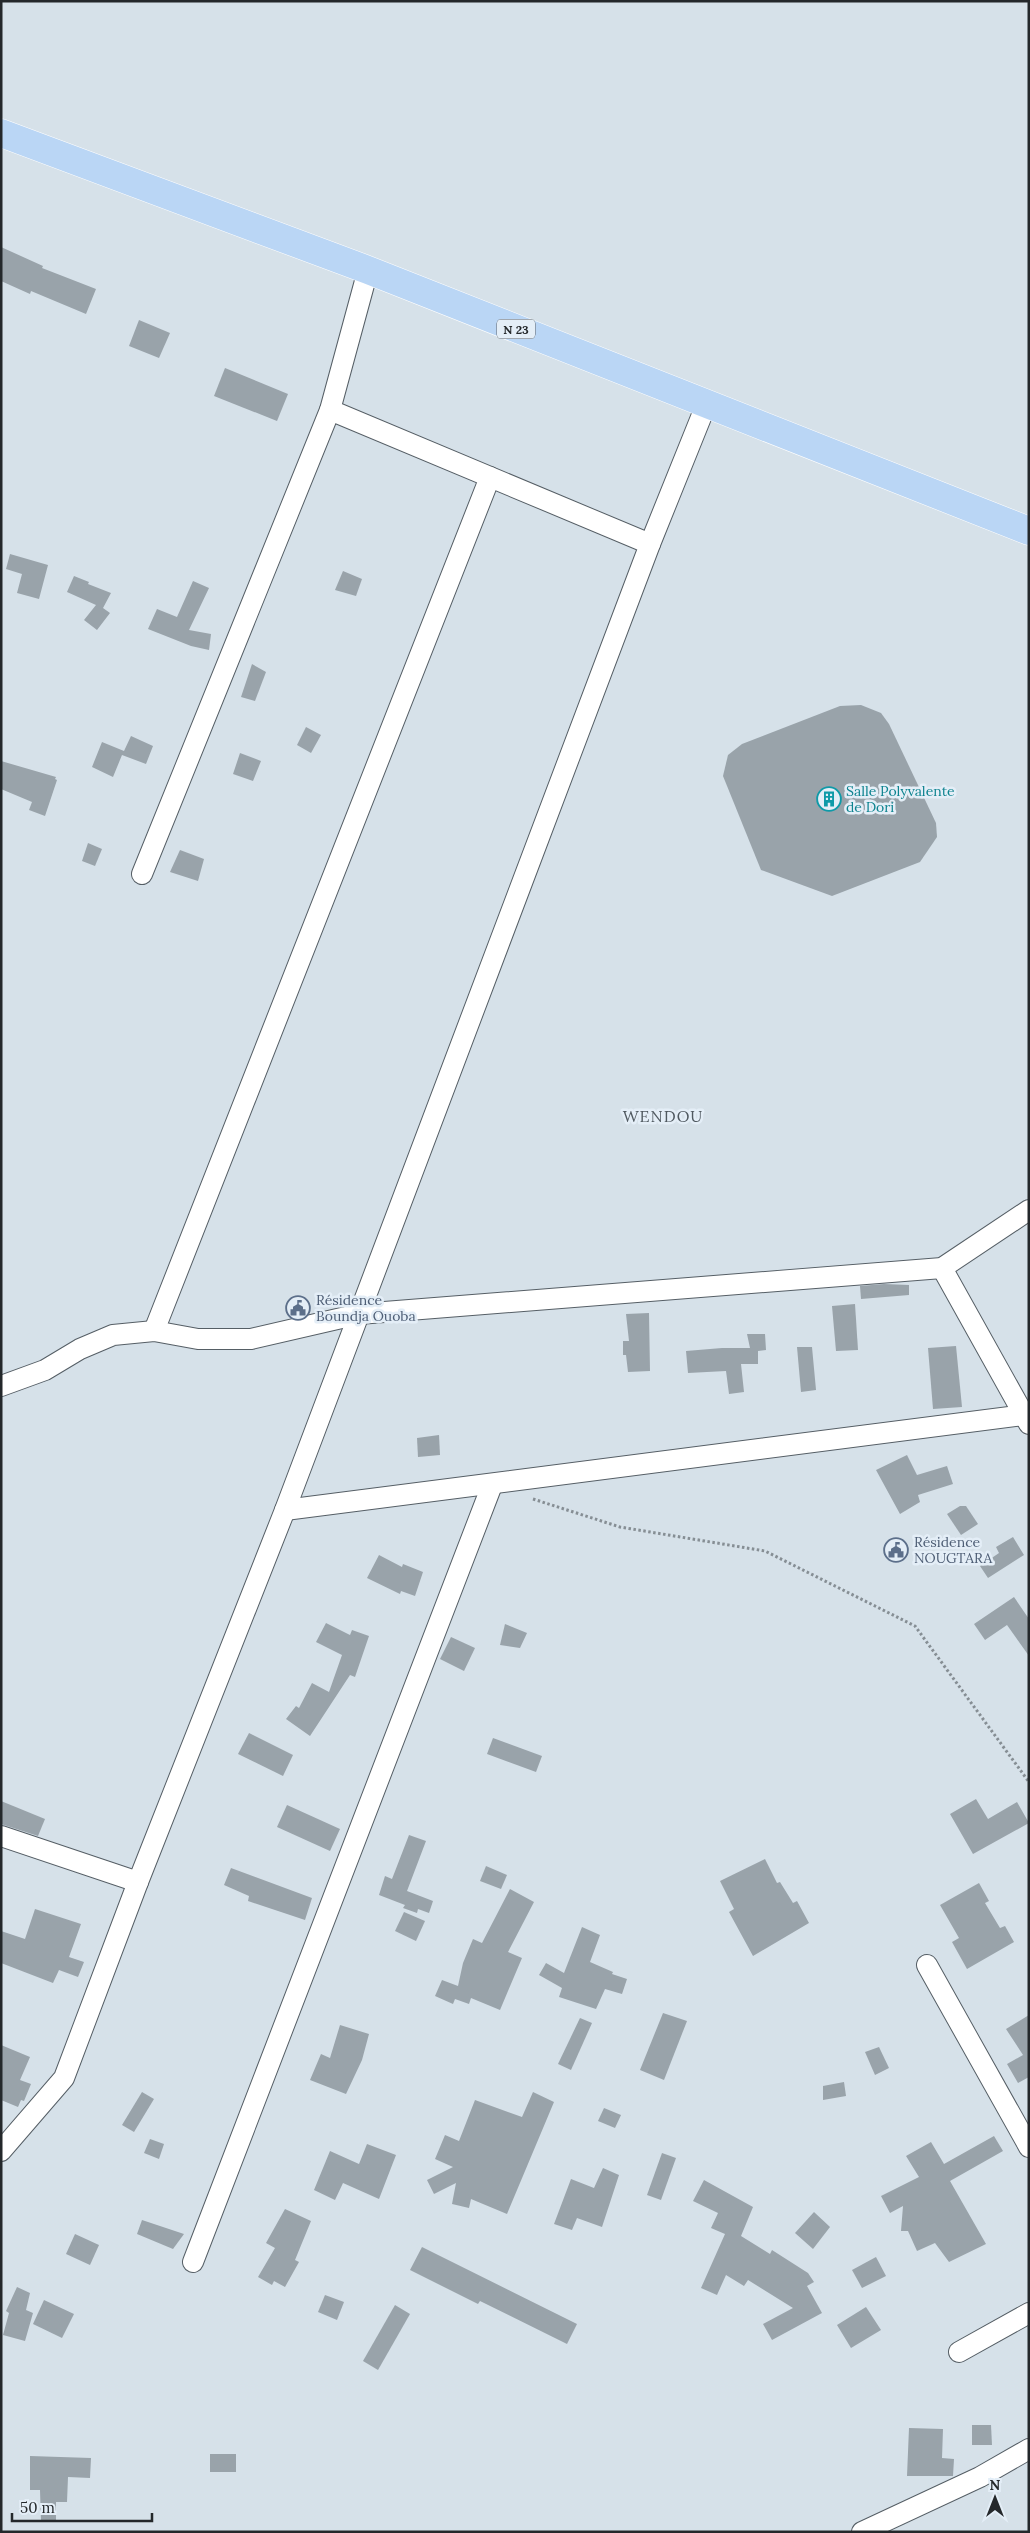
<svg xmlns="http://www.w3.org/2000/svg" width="1030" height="2533" viewBox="0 0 1030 2533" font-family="Lora,serif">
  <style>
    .building { fill: #99a3aa }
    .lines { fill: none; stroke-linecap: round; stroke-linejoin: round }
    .street-casing { stroke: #555e65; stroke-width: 22 }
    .primary-casing { stroke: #fff; stroke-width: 29 }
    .path { stroke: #868e94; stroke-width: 3; stroke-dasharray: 2.5 2.5; stroke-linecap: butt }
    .street { stroke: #fff; stroke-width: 20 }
    .primary { stroke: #bad6f5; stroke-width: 28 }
    .labels { text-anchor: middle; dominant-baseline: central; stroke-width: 5; stroke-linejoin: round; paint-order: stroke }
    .shield { fill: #e4eef7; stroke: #5e6368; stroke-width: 1 }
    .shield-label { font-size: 12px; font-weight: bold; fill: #24282b }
    .culture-label { font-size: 14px; fill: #0d838f; stroke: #e4eef7; text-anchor: start }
    .service-label { font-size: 14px; fill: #4e5e75; stroke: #e4eef7; text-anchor: start }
    .quarter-label { font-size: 16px; letter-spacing: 1px; fill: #505960; stroke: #e4eef7 }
  </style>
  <rect width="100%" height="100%" fill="#d6e1e9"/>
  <!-- building -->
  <g class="building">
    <polygon points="1,247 43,266 42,268 96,289 86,314 31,291 30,294 1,281"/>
    <polygon points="139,320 170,333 159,358 129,346"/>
    <polygon points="225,368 288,394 277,421 214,396"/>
    <polygon points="10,554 48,565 39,599 17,593 22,574 6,569"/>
    <polygon points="343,571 362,579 356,596 335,590"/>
    <polygon points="74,576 89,582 88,584 111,593 103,608 110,613 97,630 84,620 96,605 67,592"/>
    <polygon points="193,581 209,588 189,630 211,634 209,650 191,646 148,629 157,609 177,617"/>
    <polygon points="252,664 266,672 255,701 241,697"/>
    <polygon points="861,705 881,713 889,724 936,823 937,837 920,862 832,896 761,870 723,776 728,755 742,744 840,706"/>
    <polygon points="306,727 321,735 311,753 297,745"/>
    <polygon points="131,736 153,746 146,764 122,755 113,777 92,767 102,742 124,751"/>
    <polygon points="240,753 261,761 253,781 233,774"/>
    <polygon points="1,761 56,777 55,779 57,780 45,816 29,810 32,802 1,789"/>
    <polygon points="88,843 102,849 95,866 82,861"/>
    <polygon points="180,850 204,859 198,881 170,872"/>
    <polygon points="884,1284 909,1285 909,1295 861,1299 860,1286"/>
    <polygon points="855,1304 858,1350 836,1351 832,1306"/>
    <polygon points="649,1313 650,1371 628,1372 626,1355 623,1355 623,1341 629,1341 626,1314"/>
    <polygon points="747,1334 765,1334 766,1350 758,1351 758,1364 741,1364 744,1392 729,1394 726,1371 688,1373 686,1351 722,1348 750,1348"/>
    <polygon points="956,1346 962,1407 933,1409 928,1348"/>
    <polygon points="797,1347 812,1347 816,1390 801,1392"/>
    <polygon points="439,1435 440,1455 418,1457 417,1438"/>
    <polygon points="907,1455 917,1475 947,1466 953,1484 918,1495 920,1502 900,1514 876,1470"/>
    <polygon points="960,1506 966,1506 978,1524 961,1535 947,1514"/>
    <polygon points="1013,1537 1024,1555 988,1578 980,1566 999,1553 996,1547"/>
    <polygon points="379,1555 402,1567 403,1564 423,1572 415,1596 401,1591 400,1594 367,1578"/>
    <polygon points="1014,1597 1029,1619 1029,1656 1007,1625 985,1640 974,1624"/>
    <polygon points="326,1623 350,1635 352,1630 369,1636 355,1677 350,1675 310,1736 286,1719 296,1706 299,1708 312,1683 329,1692 342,1655 316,1642"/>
    <polygon points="505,1624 527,1633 520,1648 500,1645"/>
    <polygon points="451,1637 475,1648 464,1671 440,1659"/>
    <polygon points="249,1733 293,1755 283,1776 238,1754"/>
    <polygon points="493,1738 542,1756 536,1772 487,1754"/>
    <polygon points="976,1799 988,1819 1017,1802 1029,1823 973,1854 950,1814"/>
    <polygon points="1,1801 45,1819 38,1836 1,1824"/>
    <polygon points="287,1805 340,1829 330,1851 277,1827"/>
    <polygon points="409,1835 426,1841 407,1891 433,1901 429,1913 418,1909 417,1913 403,1908 405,1905 379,1895 385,1876 392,1879"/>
    <polygon points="765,1859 777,1883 780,1882 793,1903 797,1901 809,1923 753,1956 729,1912 734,1909 720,1881"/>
    <polygon points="486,1866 507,1875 501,1889 480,1881"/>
    <polygon points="231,1868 312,1898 305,1920 248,1901 249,1896 224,1885"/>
    <polygon points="979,1883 989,1901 985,1903 1000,1928 1005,1926 1014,1942 967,1969 952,1942 959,1938 940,1905"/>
    <polygon points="510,1889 534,1902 508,1952 522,1958 500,2010 471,1998 469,2004 455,1999 453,2004 435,1996 442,1980 458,1986 463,1963 473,1939 482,1943"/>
    <polygon points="35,1909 81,1924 69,1957 84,1962 78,1977 59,1970 53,1983 1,1963 1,1931 25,1939"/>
    <polygon points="404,1912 425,1921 416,1941 395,1931"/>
    <polygon points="582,1927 600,1935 590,1962 613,1972 612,1974 627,1979 622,1994 605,1989 596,2009 559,1997 562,1988 539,1975 546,1963 564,1973"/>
    <polygon points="663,2013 687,2021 664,2080 640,2070"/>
    <polygon points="1029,2015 1029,2077 1018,2083 1007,2064 1023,2055 1006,2029"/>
    <polygon points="580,2018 592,2023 571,2070 558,2064"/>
    <polygon points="340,2025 369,2034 362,2060 346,2094 310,2080 321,2054 330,2058"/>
    <polygon points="1,2045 30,2057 20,2080 31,2084 24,2101 21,2100 18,2107 1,2100"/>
    <polygon points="879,2047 889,2068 875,2075 865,2052"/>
    <polygon points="844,2082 846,2096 823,2100 823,2086"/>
    <polygon points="142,2092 154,2099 134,2132 122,2125"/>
    <polygon points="533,2092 554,2102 507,2214 471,2199 469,2208 452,2204 456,2183 434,2194 427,2180 453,2167 435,2159 445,2135 459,2141 475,2100 522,2117"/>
    <polygon points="604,2108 621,2115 615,2128 598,2121"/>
    <polygon points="994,2136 1003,2151 950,2181 986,2244 949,2262 935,2243 917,2251 908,2231 901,2231 903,2206 890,2213 881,2196 919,2177 906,2156 931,2142 944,2164"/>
    <polygon points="150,2139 164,2144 159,2159 144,2153"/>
    <polygon points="367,2144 396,2155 379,2199 343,2183 335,2200 314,2190 330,2151 359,2164"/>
    <polygon points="662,2153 676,2158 661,2200 647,2195"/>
    <polygon points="603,2168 619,2175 602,2227 577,2218 572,2230 554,2224 571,2179 594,2188"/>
    <polygon points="704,2180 753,2207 741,2236 770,2254 772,2250 808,2273 814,2282 807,2286 822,2313 772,2340 763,2324 793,2308 748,2280 744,2286 726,2275 717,2295 701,2288 725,2234 711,2228 718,2213 693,2201"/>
    <polygon points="285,2209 311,2221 295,2260 299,2262 285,2287 274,2281 272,2285 258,2277 275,2248 266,2243"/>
    <polygon points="814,2212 830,2227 813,2249 795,2233"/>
    <polygon points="142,2220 184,2234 173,2249 137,2234"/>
    <polygon points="75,2234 99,2245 90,2265 66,2254"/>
    <polygon points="422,2247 577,2324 567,2344 480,2301 478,2304 410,2270"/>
    <polygon points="876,2257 886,2276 862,2288 852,2270"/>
    <polygon points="17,2287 30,2293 26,2310 33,2313 25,2341 3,2335 9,2313 6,2311"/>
    <polygon points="325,2295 344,2302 337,2320 318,2312"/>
    <polygon points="44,2300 74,2314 62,2338 33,2324"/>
    <polygon points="395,2305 410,2314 378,2370 363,2361"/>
    <polygon points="866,2307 881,2330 851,2348 837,2325"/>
    <polygon points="972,2425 991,2425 992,2445 972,2445"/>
    <polygon points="909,2428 943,2429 942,2458 954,2459 953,2476 907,2476"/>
    <rect x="210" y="2454" width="26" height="18"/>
    <polygon points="30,2456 91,2458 90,2478 68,2477 67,2502 56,2502 56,2521 41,2522 40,2490 30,2490"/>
  </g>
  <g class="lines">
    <!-- street casing -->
    <g class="street-casing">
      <g id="street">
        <polyline points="330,410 650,544"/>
        <polyline points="142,874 330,410 368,270"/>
        <polyline points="942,1268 1029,1424"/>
        <polyline points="154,1331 490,477"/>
        <polyline points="1,1386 45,1370 80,1349 113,1335 154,1331 198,1339 251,1339 359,1314 942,1268 1029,1210"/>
        <polyline points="285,1510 1024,1415"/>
        <polyline points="1,1836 138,1882"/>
        <polyline points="927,1965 1029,2147"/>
        <polyline points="1,2151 64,2078 138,1882 285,1510 650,544 706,405"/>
        <polyline points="193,2262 492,1485"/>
        <polyline points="959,2352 1029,2313"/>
        <polyline points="862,2532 980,2477 1029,2449"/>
      </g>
    </g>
    <!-- primary casing -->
    <g class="primary-casing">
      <polyline id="primary" points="1,133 368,270 1029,531"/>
    </g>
    <!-- path -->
    <polyline class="path" points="533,1499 620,1527 765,1551 915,1626 1029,1782"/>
    <!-- street -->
    <use href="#street" class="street"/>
    <!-- primary -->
    <use href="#primary" class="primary"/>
  </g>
  <!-- icons -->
  <defs>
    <g id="building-ring" transform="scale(1.25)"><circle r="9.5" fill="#e4eef7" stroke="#0f9aa8" stroke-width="1.5"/><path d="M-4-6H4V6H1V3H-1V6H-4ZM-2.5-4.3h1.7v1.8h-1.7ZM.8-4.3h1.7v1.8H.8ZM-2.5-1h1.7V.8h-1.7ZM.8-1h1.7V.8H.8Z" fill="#0f9aa8"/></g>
    <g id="civic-ring" transform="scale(1.25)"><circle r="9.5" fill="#e4eef7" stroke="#5c6f8a" stroke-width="1.5"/><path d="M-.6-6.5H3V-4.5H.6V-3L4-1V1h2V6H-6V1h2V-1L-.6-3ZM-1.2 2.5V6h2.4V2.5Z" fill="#5c6f8a"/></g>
  </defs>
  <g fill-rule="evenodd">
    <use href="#building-ring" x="829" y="799"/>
    <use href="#civic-ring" x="298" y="1308"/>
    <use href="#civic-ring" x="896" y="1550"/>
  </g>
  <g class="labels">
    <!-- shield labels -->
    <rect class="shield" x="497" y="319.5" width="38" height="19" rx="4"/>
    <g class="shield-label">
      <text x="516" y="329">N 23</text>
    </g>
    <!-- culture labels -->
    <g class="culture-label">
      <text x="846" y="791">Salle Polyvalente<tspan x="846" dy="16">de Dori</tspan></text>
    </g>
    <!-- service labels -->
    <g class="service-label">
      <text x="316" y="1300">Résidence<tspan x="316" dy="16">Boundja Ouoba</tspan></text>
      <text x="914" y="1542">Résidence<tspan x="914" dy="16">NOUGTARA</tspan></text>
    </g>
    <!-- quarter labels -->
    <g class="quarter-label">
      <text x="663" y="1116">WENDOU</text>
    </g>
  </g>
  <!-- border -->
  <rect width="1030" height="2533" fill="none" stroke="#24282b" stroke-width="5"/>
  <!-- north arrow -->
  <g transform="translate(995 2498)" stroke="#e4eef7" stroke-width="4" paint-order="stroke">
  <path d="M0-4L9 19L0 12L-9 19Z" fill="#24282b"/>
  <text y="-8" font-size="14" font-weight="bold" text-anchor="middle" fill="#24282b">N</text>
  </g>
  <!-- scale -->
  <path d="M12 2513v8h140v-8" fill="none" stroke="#24282b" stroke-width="2.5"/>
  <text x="20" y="2513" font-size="15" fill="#24282b" stroke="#e4eef7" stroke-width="4" paint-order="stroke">50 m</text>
</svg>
